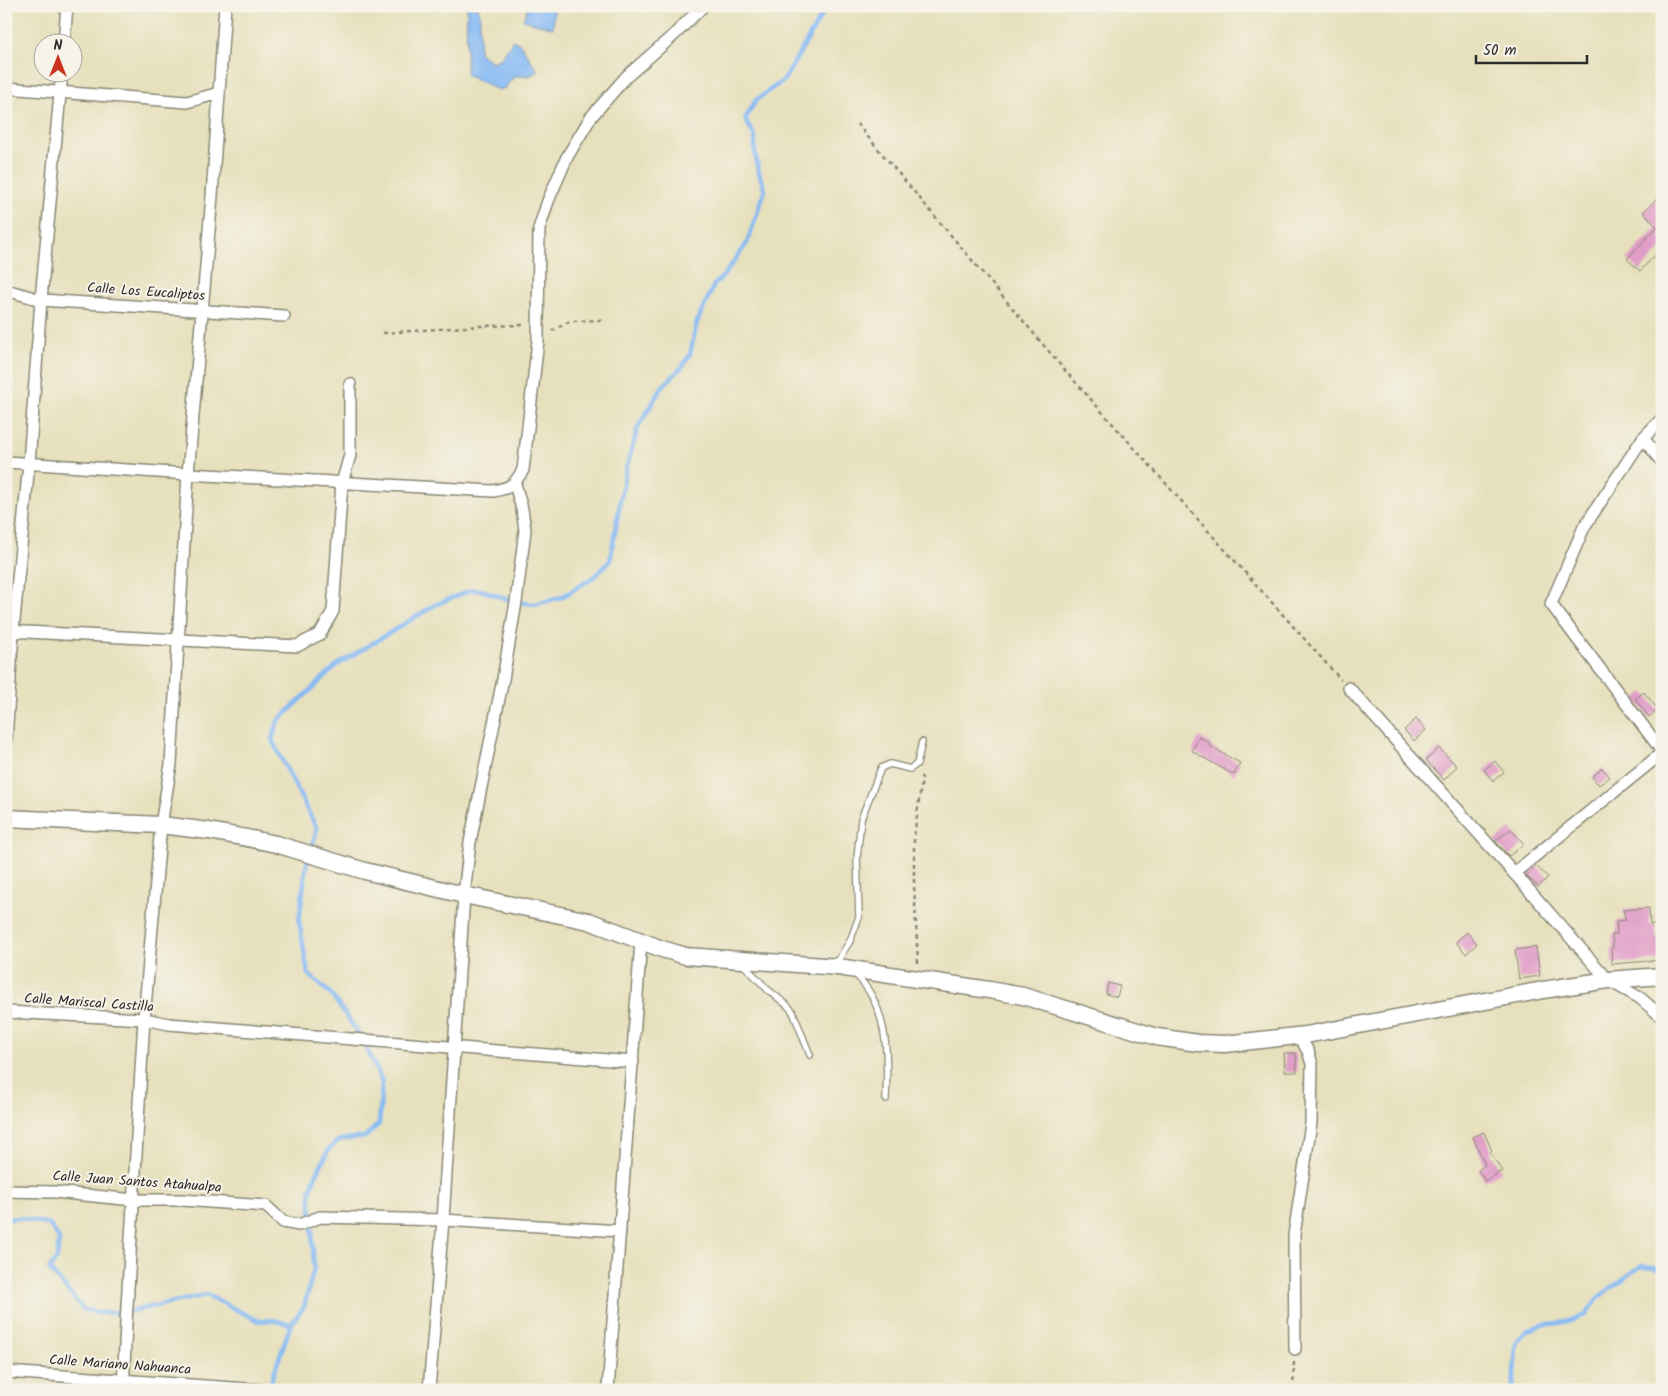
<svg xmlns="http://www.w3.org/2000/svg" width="1668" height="1396" viewBox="0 0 1668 1396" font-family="Kalam,sans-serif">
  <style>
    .water { fill: #86baf4; stroke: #587290 }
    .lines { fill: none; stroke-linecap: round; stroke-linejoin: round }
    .stream { stroke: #86baf4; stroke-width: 4.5 }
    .building { fill: #e09dc7 }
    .lane-casing { stroke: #888674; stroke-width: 8 }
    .street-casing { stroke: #888674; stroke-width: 14 }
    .secondary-casing { stroke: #888674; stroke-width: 19 }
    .path { stroke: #888674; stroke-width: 2.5; stroke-dasharray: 4 4; stroke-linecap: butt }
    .lane { stroke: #fff; stroke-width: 5.5 }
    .street { stroke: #fff; stroke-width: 11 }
    .secondary { stroke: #fff; stroke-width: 16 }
    .labels { text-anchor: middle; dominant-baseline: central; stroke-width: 4; stroke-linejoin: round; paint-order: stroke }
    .street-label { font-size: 14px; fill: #2b2b2b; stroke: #f7f3e8 }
  </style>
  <rect width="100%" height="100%" fill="#f7f3e8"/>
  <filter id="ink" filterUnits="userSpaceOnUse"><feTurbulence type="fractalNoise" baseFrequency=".02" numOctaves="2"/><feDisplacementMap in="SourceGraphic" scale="10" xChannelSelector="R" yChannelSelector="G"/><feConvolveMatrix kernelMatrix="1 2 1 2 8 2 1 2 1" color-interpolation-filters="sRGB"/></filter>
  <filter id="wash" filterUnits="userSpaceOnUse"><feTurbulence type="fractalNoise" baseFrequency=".0096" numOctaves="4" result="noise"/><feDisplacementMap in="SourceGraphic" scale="20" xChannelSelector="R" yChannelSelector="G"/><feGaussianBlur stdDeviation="1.12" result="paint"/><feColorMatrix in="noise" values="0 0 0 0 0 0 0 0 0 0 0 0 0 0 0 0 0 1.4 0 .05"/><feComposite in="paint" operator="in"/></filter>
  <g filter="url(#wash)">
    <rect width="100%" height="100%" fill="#e6e0bc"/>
    <!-- water -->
    <g class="water">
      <polygon points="467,6 478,6 480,15 479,53 492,62 501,58 513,40 520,44 538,71 529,76 514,76 505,88 498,90 466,74"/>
      <polygon points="528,6 548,6 554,10 553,28 523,20"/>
    </g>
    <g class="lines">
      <!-- stream -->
      <g class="stream">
        <polyline points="6,1219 21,1218 50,1225 59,1239 57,1259 49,1269 83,1309 99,1313 127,1312 207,1295 259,1321 272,1320 291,1324"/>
        <polyline points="268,1390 291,1324 304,1307 314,1268 310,1192 315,1177 329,1149 339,1140 365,1137 379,1124 382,1082 363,1040 330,993 308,974 299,921 306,867 317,829 272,740 278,721 337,665 435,605 471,590 481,590 516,602 536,604 562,597 594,577 610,561 625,473 638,427 662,387 683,366 690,354 697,322 714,285 724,275 747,243 765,190 759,173 755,153 755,137 745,119 756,100 784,80 827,6"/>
        <polyline points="1513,1390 1516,1343 1526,1331 1541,1325 1566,1322 1586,1315 1599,1297 1641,1266 1655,1267 1662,1270"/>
      </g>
    </g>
    <g id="blocks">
      <!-- building -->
      <g class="building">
        <polygon points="1662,194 1662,248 1640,271 1627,259 1657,227 1643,212"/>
        <polygon points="1644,692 1658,710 1649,717 1635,699"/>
        <polygon points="1416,719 1426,730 1414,741 1404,730"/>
        <polygon points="1199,737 1211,744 1210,746 1240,763 1234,775 1192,751"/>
        <polygon points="1439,748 1457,766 1444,780 1426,760"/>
        <polygon points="1495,761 1504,772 1493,781 1484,770"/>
        <polygon points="1602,768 1610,777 1599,785 1592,777"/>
        <polygon points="1511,829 1524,844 1509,856 1495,841"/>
        <polygon points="1536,866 1548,877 1539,887 1526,876"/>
        <polygon points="1649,908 1650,925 1655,924 1657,939 1662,938 1662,960 1612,964 1611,949 1613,948 1612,934 1617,934 1616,921 1626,920 1623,910"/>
        <polygon points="1467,932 1477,944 1466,954 1456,942"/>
        <polygon points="1536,947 1540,976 1519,979 1515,950"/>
        <polygon points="1108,983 1120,986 1117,997 1106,994"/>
        <polygon points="1284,1053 1296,1053 1297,1072 1285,1072"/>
        <polygon points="1484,1132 1492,1151 1490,1152 1502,1171 1485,1181 1478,1170 1485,1165 1473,1137"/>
      </g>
    </g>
  </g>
  <g filter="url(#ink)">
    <use href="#blocks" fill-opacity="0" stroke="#888674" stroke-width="1"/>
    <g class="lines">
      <!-- lane casing -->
      <g class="lane-casing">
        <g id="lane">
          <polyline points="742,963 768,990 787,1005 793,1012 810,1055"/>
          <polyline points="835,965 850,941 859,917 857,858 861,819 881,768 890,764 910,769 917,764 922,742"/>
          <path d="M855 974C889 1007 888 1056 886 1099"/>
        </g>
      </g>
      <!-- street casing -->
      <g class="street-casing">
        <g id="street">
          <polyline points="64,42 67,6"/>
          <polyline points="6,88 187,102 219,93"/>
          <polyline points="6,290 41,300 284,316"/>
          <polyline points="1662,419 1643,438 1584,527 1551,604 1662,751"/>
          <polyline points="1643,438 1662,462"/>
          <path d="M6 462 188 474 493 491C511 488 514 485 523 470L538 341 539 229 548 201 567 157 591 117 626 77 676 33 703 6"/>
          <polyline points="7,631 297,646 320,634 333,611 342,483 350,455 350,384"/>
          <polyline points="1349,688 1514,873 1608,980 1640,998 1662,1017"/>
          <polyline points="6,740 13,631 29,463 41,300 62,72"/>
          <polyline points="1514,873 1662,753"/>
          <polyline points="6,1012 144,1019 169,1024 633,1062"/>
          <polyline points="6,1191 54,1192 134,1200 182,1200 266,1206 283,1222 299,1225 320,1217 443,1220 620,1231"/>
          <polyline points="1295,1349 1294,1235 1311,1123 1312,1064 1308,1051 1299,1036"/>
          <polyline points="6,1372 262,1390"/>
          <polyline points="123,1390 126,1323 144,1019 161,825 171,764 188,474 212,196 225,6"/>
          <polyline points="429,1390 443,1220 464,895 470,842 503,679 516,602 525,530 522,509 515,484"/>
          <polyline points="608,1390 641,941"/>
        </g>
      </g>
      <!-- secondary casing -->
      <g class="secondary-casing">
        <polyline id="secondary" points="6,818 161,825 209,831 247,838 276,844 365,871 464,895 589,921 662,949 686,956 838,967 989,990 1023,996 1157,1037 1198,1043 1225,1044 1306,1035 1543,990 1608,980 1662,976"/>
      </g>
      <!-- path -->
      <g class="path">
        <polyline points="857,124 1062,367 1341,680"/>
        <polyline points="552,331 570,321 602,320"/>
        <polyline points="383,333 479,326 526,325"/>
        <polyline points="918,963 914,885 914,837 922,779 920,772"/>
        <polyline points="1293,1390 1294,1361"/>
      </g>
      <!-- lane -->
      <use href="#lane" class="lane"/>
      <!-- street -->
      <use href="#street" class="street"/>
      <!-- secondary -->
      <use href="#secondary" class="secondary"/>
    </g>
  </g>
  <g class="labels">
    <!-- street labels -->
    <g class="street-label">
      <text transform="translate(146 292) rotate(4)">Calle Los Eucaliptos</text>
      <text transform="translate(89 1003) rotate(4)">Calle Mariscal Castilla</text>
      <text transform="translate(137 1182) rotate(4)">Calle Juan Santos Atahualpa</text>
      <text transform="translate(120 1365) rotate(4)">Calle Mariano Nahuanca</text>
    </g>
  </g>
  <!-- margin -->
  <rect width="1668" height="1396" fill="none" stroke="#f7f3e8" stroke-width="25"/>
  <!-- north arrow -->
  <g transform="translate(58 58)"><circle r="24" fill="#f7f3e8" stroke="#a5a39c"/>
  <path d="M0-4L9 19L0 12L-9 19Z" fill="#c8321e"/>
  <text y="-8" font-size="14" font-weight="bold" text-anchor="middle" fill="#2b2b2b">N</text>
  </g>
  <!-- scale -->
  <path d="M1476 55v8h111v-8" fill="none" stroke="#2b2b2b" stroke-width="2.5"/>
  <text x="1483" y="55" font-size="15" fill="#2b2b2b" stroke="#f7f3e8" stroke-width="4" paint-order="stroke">50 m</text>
</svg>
